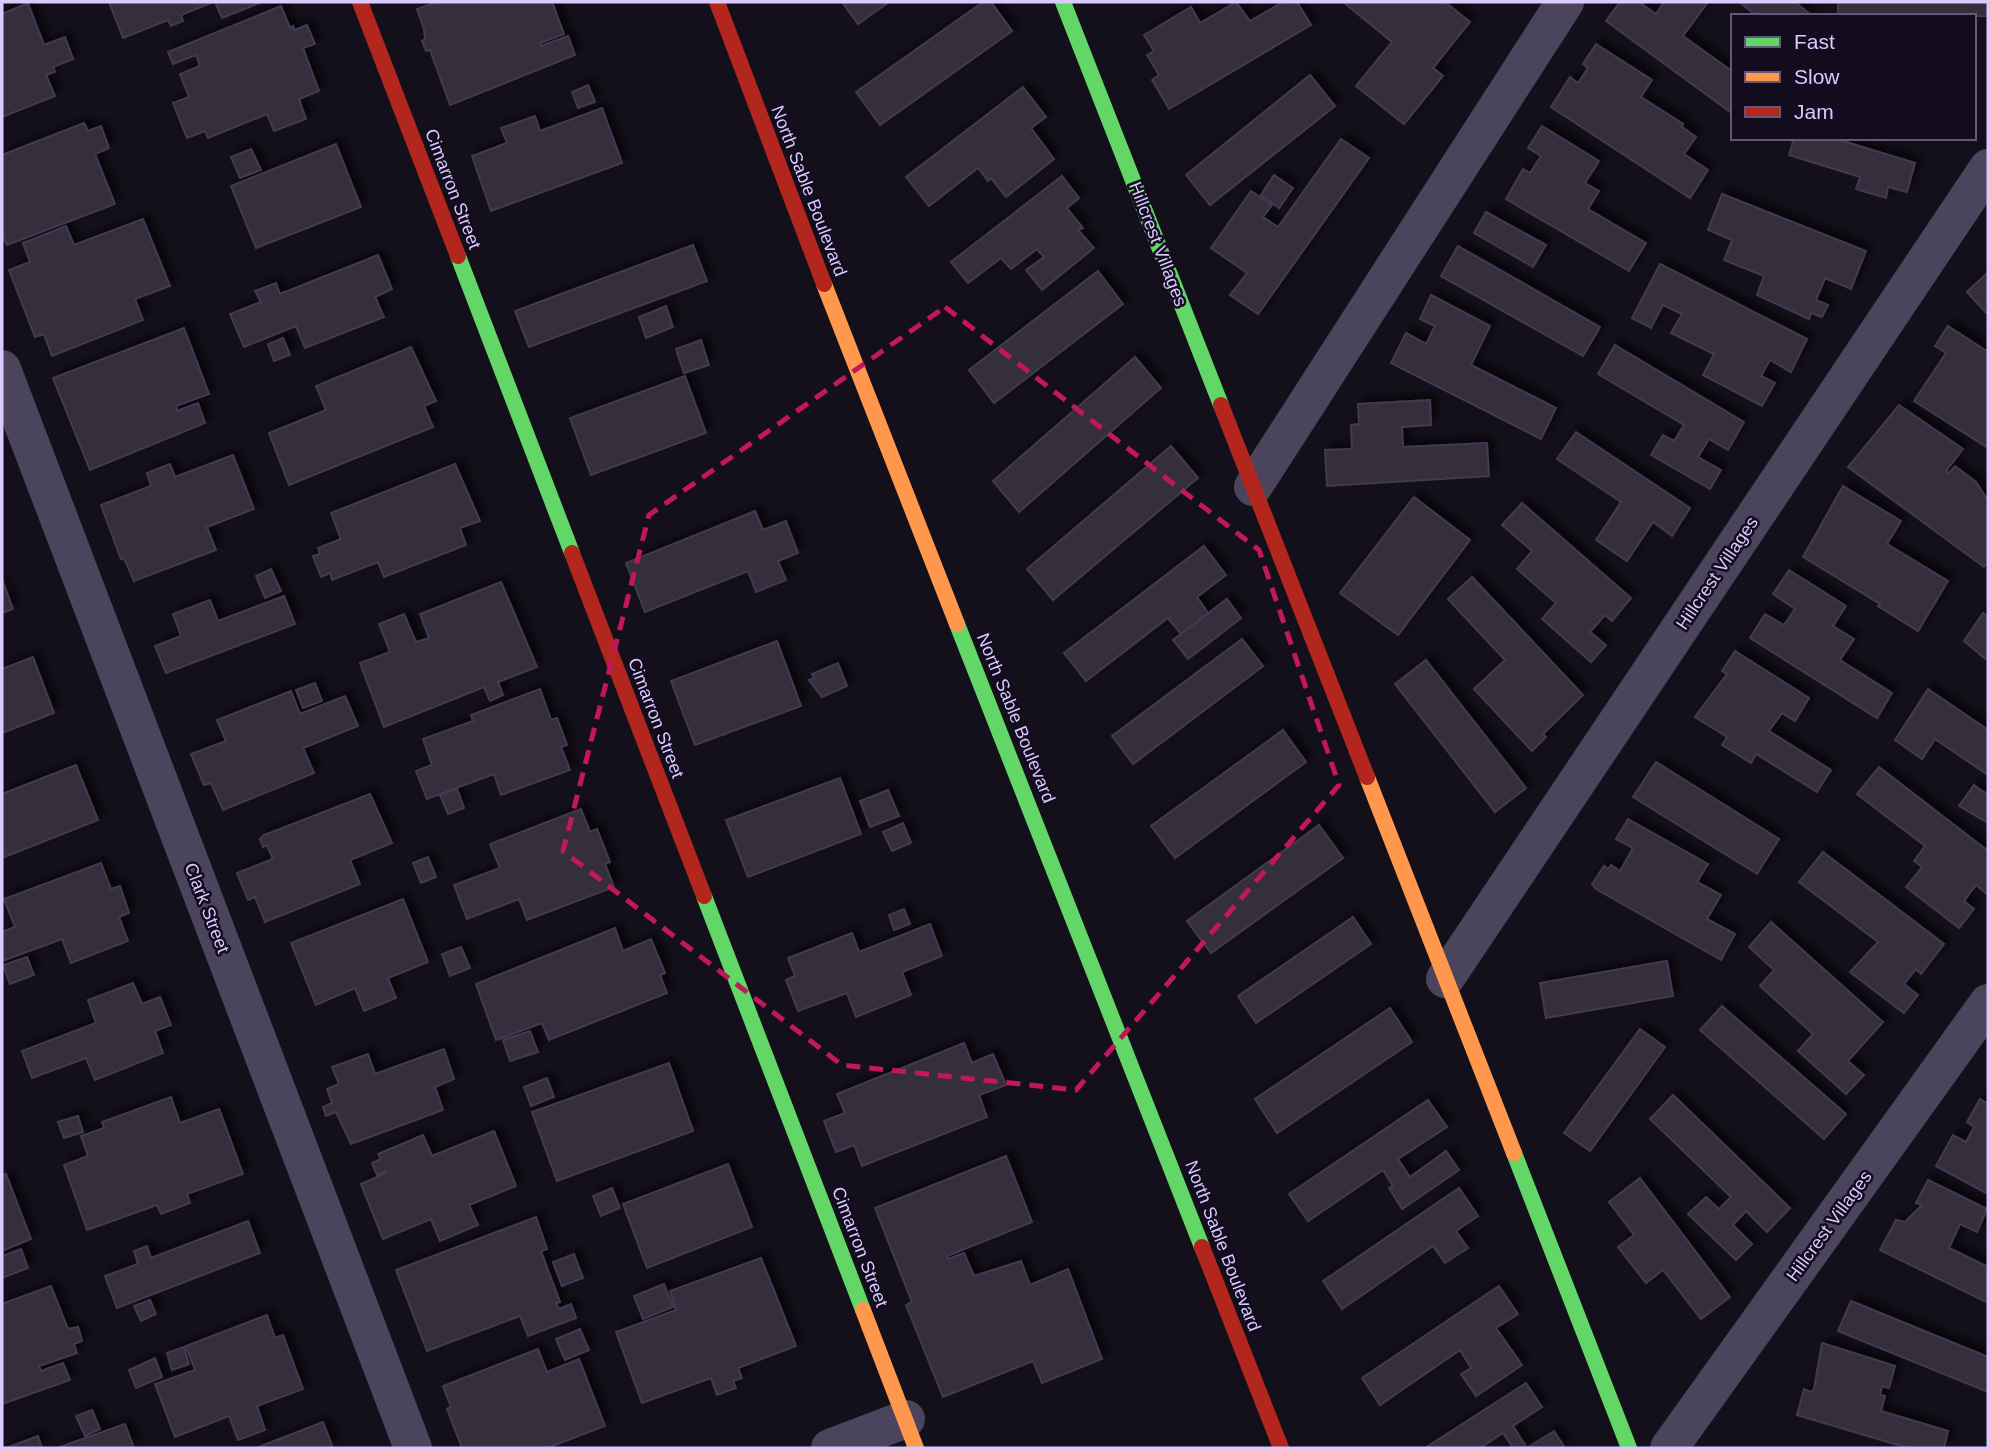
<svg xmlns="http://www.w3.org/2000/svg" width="1990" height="1450" viewBox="0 0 1990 1450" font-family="Arial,sans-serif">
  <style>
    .building { fill: #342d3e; stroke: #423a50; stroke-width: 2; filter: url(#shadow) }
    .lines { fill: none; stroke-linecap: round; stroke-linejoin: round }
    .street { stroke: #4a455c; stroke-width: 38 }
    .fast { stroke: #63d668; stroke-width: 16 }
    .slow { stroke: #ff974d; stroke-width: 16 }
    .jam { stroke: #b3261e; stroke-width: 16 }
    .marked { fill: none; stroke: #c2185b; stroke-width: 5; stroke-dasharray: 14 9; stroke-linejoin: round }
    .labels { text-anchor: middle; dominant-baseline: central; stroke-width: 5; stroke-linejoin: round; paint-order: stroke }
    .street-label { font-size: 18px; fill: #dacaff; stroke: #130c1f }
  </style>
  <defs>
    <filter id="shadow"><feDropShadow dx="6" dy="-6" stdDeviation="3.5" flood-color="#0009"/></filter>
  </defs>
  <rect width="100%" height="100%" fill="#14101b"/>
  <!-- building -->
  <g class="building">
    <polygon points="109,2 213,2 181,15 183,21 171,26 168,20 123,38"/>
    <polygon points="215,2 262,2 222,18"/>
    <polygon points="437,2 552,2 564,34 540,43 541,46 568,36 575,55 450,105 430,50 426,51 422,41 425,39 424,29 417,9"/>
    <polygon points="842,2 889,2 858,24"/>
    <polygon points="983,2 991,2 1012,31 880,125 856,92"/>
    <polygon points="1236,2 1250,21 1283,2 1297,2 1311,25 1169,109 1152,80 1159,75 1147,55 1154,51 1144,35 1191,7 1200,23"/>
    <polygon points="1343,2 1445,2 1470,22 1433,68 1443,76 1404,124 1356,86 1392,42"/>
    <polygon points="1620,2 1639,2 1656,14 1664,2 1708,2 1683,36 1733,72 1733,114 1606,21"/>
    <polygon points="1739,2 1795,2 1811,15 1757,16"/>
    <rect x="1838" y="2" width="150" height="14"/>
    <polygon points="28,3 44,45 65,37 73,59 53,67 55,72 46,75 55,96 2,117 2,14"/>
    <polygon points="281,6 290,28 293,26 295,30 307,25 315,44 303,48 319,91 299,99 306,119 274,131 267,114 208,138 205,131 187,138 173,103 189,97 180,74 200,66 196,55 173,64 168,52"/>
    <polygon points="1596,44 1652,80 1641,97 1683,124 1682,127 1696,137 1684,154 1708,170 1690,198 1551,107 1570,77 1578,83 1588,68 1583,64"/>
    <polygon points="1310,75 1335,106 1210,205 1186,175"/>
    <polygon points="588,85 595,102 578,108 572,92"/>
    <polygon points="1023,87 1046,117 1031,128 1054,159 1006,197 991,178 988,181 978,168 929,206 906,177"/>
    <polygon points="602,108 622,163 491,211 472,156 507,143 501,128 535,116 540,131"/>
    <polygon points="84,123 88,131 101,126 109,148 95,154 115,204 7,245 2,234 2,155"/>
    <polygon points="1542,126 1599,161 1585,183 1599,191 1588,209 1646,243 1629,271 1506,199 1523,169 1530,173 1541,156 1528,148"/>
    <polygon points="1794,138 1833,138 1915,163 1907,192 1888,187 1886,198 1856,189 1860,177 1789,155"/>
    <polygon points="1341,139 1369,158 1258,314 1230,295 1247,273 1211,248 1251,191 1272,205 1263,217 1278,227"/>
    <polygon points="336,144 361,207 256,248 231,186"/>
    <polygon points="251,149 261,170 240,178 231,157"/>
    <polygon points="1274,175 1293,188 1279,208 1261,195"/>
    <polygon points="1062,176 1079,198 1067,208 1083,228 1078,230 1094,248 1042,290 1026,270 1044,257 1037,249 1011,269 1001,258 968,283 951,262"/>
    <polygon points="1722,194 1866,251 1851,289 1825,278 1816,300 1828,305 1822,317 1811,313 1809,319 1757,295 1764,276 1724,260 1732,240 1708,230"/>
    <polygon points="1486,212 1546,245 1533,267 1474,233"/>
    <polygon points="143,219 170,286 135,299 143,320 52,356 44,334 35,337 9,270 30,262 23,243 66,226 74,245"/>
    <polygon points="693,245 707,281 529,347 515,311"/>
    <polygon points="1458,246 1600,327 1583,356 1441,276"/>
    <polygon points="378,255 392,289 375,297 384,317 305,348 296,326 244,347 230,314 261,302 255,291 276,283 280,294"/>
    <polygon points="1660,264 1807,339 1791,372 1770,360 1761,376 1775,383 1762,406 1703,375 1714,354 1671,333 1682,314 1663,305 1651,328 1632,318"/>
    <polygon points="1098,271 1123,304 994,403 969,370"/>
    <polygon points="1988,272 1988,315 1967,292"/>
    <polygon points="1431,295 1490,326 1471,365 1556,408 1541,439 1391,363 1406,333 1426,344 1435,326 1420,319"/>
    <polygon points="666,306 673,327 646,338 639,317"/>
    <polygon points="1948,326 1988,352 1988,448 1914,401 1946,353 1935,346"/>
    <polygon points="184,328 209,394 176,406 177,411 198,403 205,423 90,470 53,378"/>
    <polygon points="283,338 290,355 274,361 268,344"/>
    <polygon points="701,340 709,365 684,373 676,349"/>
    <polygon points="1615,345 1744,422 1728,450 1709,439 1698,457 1721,470 1710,489 1651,455 1663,435 1674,441 1684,425 1598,374"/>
    <polygon points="411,347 436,401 424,406 433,427 289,485 269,433 326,410 316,386"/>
    <polygon points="1135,357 1161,388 1019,512 993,481"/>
    <polygon points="685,376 706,433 591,475 570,418"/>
    <polygon points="1430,400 1431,425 1402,427 1403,447 1487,443 1489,476 1327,486 1325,450 1352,449 1351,425 1359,424 1358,404"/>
    <polygon points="1899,405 1963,449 1946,471 1949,473 1955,466 1976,482 1988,501 1988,562 1984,567 1848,467"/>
    <polygon points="1576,432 1690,508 1672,536 1653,522 1627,561 1596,540 1621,502 1557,459"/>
    <polygon points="1171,446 1198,478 1053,600 1027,569"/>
    <polygon points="233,455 254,509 207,527 216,550 134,581 124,558 121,559 101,505 151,486 147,473 170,464 175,477"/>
    <polygon points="455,464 480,521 460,528 466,545 384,577 378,562 332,580 330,573 321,577 313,556 320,554 318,548 341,539 331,513"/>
    <polygon points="1843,486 1901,521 1887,544 1948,581 1918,631 1878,606 1880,604 1803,557"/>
    <polygon points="1414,497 1470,540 1398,635 1340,593"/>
    <polygon points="1522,503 1631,598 1612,621 1605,615 1590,632 1606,645 1591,662 1542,619 1556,603 1517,569 1532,551 1502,525"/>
    <polygon points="755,511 763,530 786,521 798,553 778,561 786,580 756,592 748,571 645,612 626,563"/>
    <polygon points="1204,546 1226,575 1197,597 1208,613 1181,634 1168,618 1086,681 1064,653"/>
    <polygon points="271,569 281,591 265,598 256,576"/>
    <polygon points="1789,570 1846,606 1833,626 1854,639 1840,660 1892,693 1877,718 1750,638 1765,614 1784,625 1795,609 1773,594"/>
    <polygon points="1472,577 1583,695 1543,734 1546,737 1532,751 1474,689 1505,660 1448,599"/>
    <polygon points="2,579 13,609 2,613"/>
    <polygon points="501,582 537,667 498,682 503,695 490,701 484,687 384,727 360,663 390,652 379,624 404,614 416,642 429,638 420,614"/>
    <polygon points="284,596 295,624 166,673 155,646 181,636 173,614 210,600 218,621"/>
    <polygon points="1227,599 1241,618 1188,659 1173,640"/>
    <polygon points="1983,613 1988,616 1988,661 1964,641"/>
    <polygon points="1242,639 1263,666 1133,764 1112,736"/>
    <polygon points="777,641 801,706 695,745 671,681"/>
    <polygon points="1735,651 1809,698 1795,721 1782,713 1769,731 1831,770 1817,792 1756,754 1751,763 1722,745 1727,737 1695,717 1727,674 1722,671"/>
    <polygon points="33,657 54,713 2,733 2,669"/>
    <polygon points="1426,660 1526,788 1495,812 1395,684"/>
    <polygon points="838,663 847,686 822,697 809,680 814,678 812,674"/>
    <polygon points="315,683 322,701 303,708 296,690"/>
    <polygon points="540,689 551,720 557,718 567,745 561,747 570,770 501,795 494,774 427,799 416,771 432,765 423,739 473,721 471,715"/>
    <polygon points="1928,689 1988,730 1988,775 1935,739 1922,759 1895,740"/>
    <polygon points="291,691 300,714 345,696 358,726 303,748 314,773 223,810 211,783 204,785 191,754 226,741 217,720"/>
    <polygon points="1283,730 1306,762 1175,858 1151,826"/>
    <polygon points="1656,762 1779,839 1757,874 1633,797"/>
    <polygon points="76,765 98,820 2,858 2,794"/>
    <polygon points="1879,767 1988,851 1988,895 1976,885 1964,901 1974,909 1959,928 1906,887 1922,867 1914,861 1925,846 1857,794"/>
    <polygon points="840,778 861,834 748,877 726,820"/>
    <polygon points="1974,785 1988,795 1988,823 1959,806"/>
    <polygon points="457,789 464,808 448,814 440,795"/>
    <polygon points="888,790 899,816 870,827 860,801"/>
    <polygon points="370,794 392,843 350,860 360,884 265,922 255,897 248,900 237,873 273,859 267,845 263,847 260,839 264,835"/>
    <polygon points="581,809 590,832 597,829 610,862 605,864 614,887 527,920 519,899 467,919 454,885 500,868 490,844"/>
    <polygon points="1628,819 1708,864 1697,882 1721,895 1707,919 1735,934 1721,960 1596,889 1592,884 1604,866 1608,869 1611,865 1620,871 1633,848 1616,839"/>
    <polygon points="903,823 911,843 892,851 883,832"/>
    <polygon points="1319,825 1343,858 1211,953 1187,921"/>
    <polygon points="1823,852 1944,944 1921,974 1916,969 1904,984 1918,995 1904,1013 1850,972 1878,942 1799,882"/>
    <polygon points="428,857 436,877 421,883 413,863"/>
    <polygon points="101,863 111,889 120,886 129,913 119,917 128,941 71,963 62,939 2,961 2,932 15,927 4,899"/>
    <polygon points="403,899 428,962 388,978 396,998 364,1011 355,988 316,1005 291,943"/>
    <polygon points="904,909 910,924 894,930 889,915"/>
    <polygon points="1353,917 1371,944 1256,1023 1238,996"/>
    <polygon points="1771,922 1883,1022 1848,1061 1864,1075 1846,1094 1798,1051 1813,1034 1760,986 1774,970 1749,947"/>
    <polygon points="930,924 942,956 902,972 911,995 856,1017 847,993 798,1011 786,980 795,976 788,958 852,933 859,952"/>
    <polygon points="615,928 623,951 651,939 665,973 660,975 667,993 549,1040 542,1023 496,1040 476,984"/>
    <polygon points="461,947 470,968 450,976 442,954"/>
    <polygon points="27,957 34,975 10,984 3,965"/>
    <polygon points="1667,961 1673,996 1546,1018 1540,983"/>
    <polygon points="133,983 142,1004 160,997 171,1025 155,1031 163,1053 95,1080 86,1058 32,1078 22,1051 96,1023 88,1000"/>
    <polygon points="1722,1006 1846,1114 1824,1139 1700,1030"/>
    <polygon points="1390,1008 1412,1042 1277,1133 1255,1099"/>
    <polygon points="1640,1029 1665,1047 1590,1151 1564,1133"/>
    <polygon points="530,1031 538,1052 510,1061 503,1040"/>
    <polygon points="964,1043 972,1063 993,1054 1006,1085 979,1095 987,1117 862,1166 854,1145 836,1152 824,1121 845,1113 837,1094"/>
    <polygon points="444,1049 454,1079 435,1087 443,1110 351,1144 336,1112 326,1116 323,1107 332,1103 327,1089 339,1084 332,1067 368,1054 375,1074"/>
    <polygon points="669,1063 693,1131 557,1181 532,1112"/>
    <polygon points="547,1078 554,1097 531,1106 524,1087"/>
    <polygon points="1673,1095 1790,1208 1767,1232 1746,1211 1733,1225 1752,1244 1736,1260 1688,1214 1706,1197 1719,1209 1731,1197 1650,1119"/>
    <polygon points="171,1097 180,1123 219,1109 243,1174 187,1194 190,1203 161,1214 157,1205 87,1230 64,1165 88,1156 81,1136 104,1128 102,1122"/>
    <polygon points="1980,1099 1988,1104 1988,1194 1936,1166 1953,1135 1966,1142 1974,1127 1967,1122"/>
    <polygon points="1428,1100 1447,1127 1398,1159 1410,1177 1446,1151 1459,1170 1402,1209 1389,1188 1393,1186 1383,1170 1308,1221 1289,1194"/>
    <polygon points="78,1116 83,1132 64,1138 58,1122"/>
    <polygon points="494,1131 516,1186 469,1205 478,1225 440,1241 431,1219 383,1239 361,1184 386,1173 385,1171 377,1175 372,1163 381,1159 378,1154 423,1135 432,1156"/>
    <polygon points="1006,1156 1032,1222 947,1256 948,1259 964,1253 974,1276 1021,1261 1030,1285 1068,1269 1102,1359 1042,1383 1033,1361 943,1397 906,1305 912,1302 875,1208"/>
    <polygon points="728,1164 752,1227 647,1268 623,1204"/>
    <polygon points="6,1174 31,1239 2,1251 2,1175"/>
    <polygon points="1640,1178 1730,1297 1701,1319 1663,1270 1646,1283 1618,1247 1634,1235 1609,1202"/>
    <polygon points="1928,1180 1987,1209 1977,1232 1960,1224 1949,1248 1988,1267 1988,1303 1880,1250 1896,1220 1905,1222 1922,1205 1916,1203"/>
    <polygon points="612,1188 620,1208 601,1216 593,1196"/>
    <polygon points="1459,1188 1478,1216 1456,1231 1468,1248 1445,1263 1433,1246 1342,1309 1323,1281"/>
    <polygon points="536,1217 547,1249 541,1251 560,1302 556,1303 559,1309 571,1304 576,1318 528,1336 520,1316 427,1351 396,1270"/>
    <polygon points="248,1221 260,1253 117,1308 105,1276 138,1264 134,1251 147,1246 151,1258"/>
    <polygon points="21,1249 28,1268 2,1278 2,1252 3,1256"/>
    <polygon points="574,1254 583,1278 562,1286 553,1262"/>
    <polygon points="761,1258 796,1346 738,1368 742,1378 733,1381 736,1388 717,1395 711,1378 642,1403 616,1332 676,1310 670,1291"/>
    <polygon points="664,1284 673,1307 643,1319 634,1296"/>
    <polygon points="51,1286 68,1329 78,1327 82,1341 74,1344 77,1353 39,1366 41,1371 63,1363 70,1380 2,1404 2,1304"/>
    <polygon points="1499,1286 1518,1314 1496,1328 1522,1365 1476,1396 1461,1374 1471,1368 1460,1350 1380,1405 1362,1378"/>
    <polygon points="150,1300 156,1314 141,1321 134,1306"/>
    <polygon points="1851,1301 1988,1357 1988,1392 1838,1331"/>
    <polygon points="267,1315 275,1338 283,1335 303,1389 257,1406 265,1430 238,1440 229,1416 175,1437 155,1384 195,1370 186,1346"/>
    <polygon points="580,1329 589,1350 565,1360 556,1339"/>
    <polygon points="1822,1343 1895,1366 1889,1388 1882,1386 1880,1395 1885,1396 1881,1411 1948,1431 1944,1448 1908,1448 1797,1415 1804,1389 1811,1392 1814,1389"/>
    <polygon points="184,1347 189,1364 172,1370 167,1353"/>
    <polygon points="538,1349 547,1372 579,1359 605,1426 547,1448 462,1448 447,1409 451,1407 443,1386"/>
    <polygon points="155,1358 162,1377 136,1388 129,1370"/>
    <polygon points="1526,1383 1542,1407 1513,1426 1527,1448 1513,1448 1503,1433 1480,1448 1425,1448"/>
    <polygon points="92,1410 100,1429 85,1436 76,1416"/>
    <polygon points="323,1422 333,1448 256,1448"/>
    <polygon points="125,1424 134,1448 57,1448"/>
    <polygon points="1554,1431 1565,1448 1527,1448"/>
    <polygon points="38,1436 42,1448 6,1448"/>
  </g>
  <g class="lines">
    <!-- street -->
    <g class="street">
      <polyline points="2,369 413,1448"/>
      <polyline points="1253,487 1565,2"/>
      <polyline points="1445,979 1988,168"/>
      <polyline points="830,1448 906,1419"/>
      <polyline points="1669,1448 1988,1003"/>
    </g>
    <!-- fast -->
    <g class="fast">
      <polyline points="1063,2 1221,405"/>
      <polyline points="458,256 572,553"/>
      <polyline points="957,624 1202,1247"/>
      <polyline points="704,896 863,1310"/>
      <polyline points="1514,1153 1629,1448"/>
    </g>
    <!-- slow -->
    <g class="slow">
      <polyline points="824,284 957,624"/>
      <polyline points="1367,777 1514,1153"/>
      <polyline points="863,1310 916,1448"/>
    </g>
    <!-- jam -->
    <g class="jam">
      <polyline points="360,2 458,256"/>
      <polyline points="717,2 824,284"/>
      <polyline points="1221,405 1367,777"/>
      <polyline points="572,553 704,896"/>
      <polyline points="1202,1247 1281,1448"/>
    </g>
  </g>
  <!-- marked area -->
  <path class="marked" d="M945 307 1259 550 1339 785 1076 1090 842 1065 563 851 649 515Z"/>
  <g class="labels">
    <!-- street labels -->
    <g class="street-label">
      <text transform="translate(453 189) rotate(69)">Cimarron Street</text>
      <text transform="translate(809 191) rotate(69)">North Sable Boulevard</text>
      <text transform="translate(1158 244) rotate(69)">Hillcrest Villages</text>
      <text transform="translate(1717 573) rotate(-56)">Hillcrest Villages</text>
      <text transform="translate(656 718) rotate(69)">Cimarron Street</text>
      <text transform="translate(1016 718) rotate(68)">North Sable Boulevard</text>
      <text transform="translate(207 908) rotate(69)">Clark Street</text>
      <text transform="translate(1829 1226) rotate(-54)">Hillcrest Villages</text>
      <text transform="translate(1223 1246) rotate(69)">North Sable Boulevard</text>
      <text transform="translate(860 1247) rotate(69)">Cimarron Street</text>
    </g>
  </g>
  <!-- border -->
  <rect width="1990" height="1450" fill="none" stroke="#dacaff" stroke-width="7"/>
  <!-- legend -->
  <rect x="1731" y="14" width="245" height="126" fill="#130c1f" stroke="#635879" stroke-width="2"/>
  <rect x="1745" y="37" width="35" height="10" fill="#63d668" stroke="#635879" stroke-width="2"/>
  <text x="1794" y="49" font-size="21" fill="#dacaff">Fast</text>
  <rect x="1745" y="72" width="35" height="10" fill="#ff974d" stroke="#635879" stroke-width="2"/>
  <text x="1794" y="84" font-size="21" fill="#dacaff">Slow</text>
  <rect x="1745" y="107" width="35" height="10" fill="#b3261e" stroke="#635879" stroke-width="2"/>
  <text x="1794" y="119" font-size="21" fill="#dacaff">Jam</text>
</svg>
